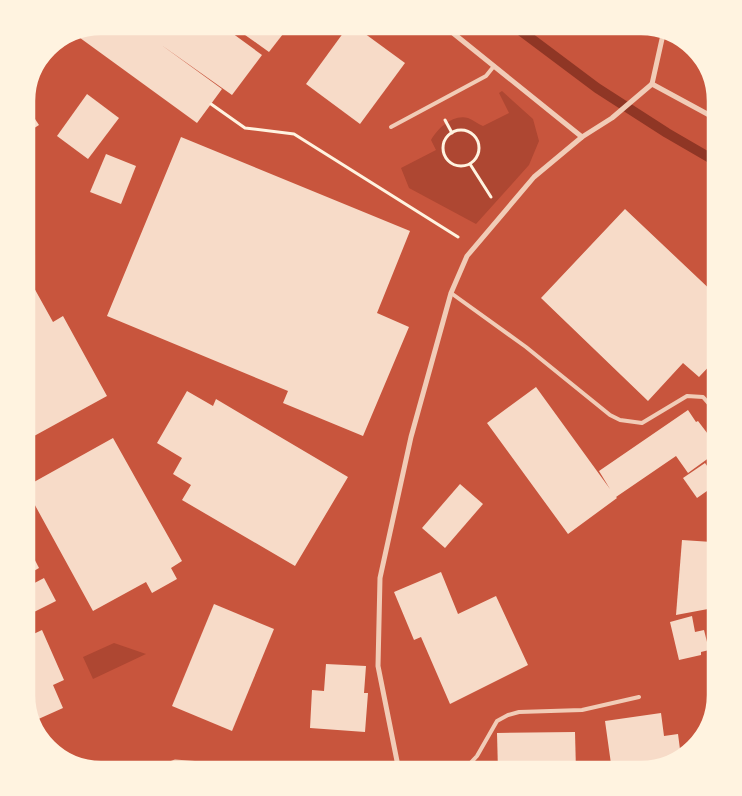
<svg xmlns="http://www.w3.org/2000/svg" width="742" height="796" viewBox="0 0 742 796" font-family="Montserrat,sans-serif">
  <style>
    .green { fill: #ae4732 }
    .lines { fill: none; stroke-linecap: round; stroke-linejoin: round }
    .stream { stroke: #8f3625; stroke-width: 10 }
    .building { fill: #f7dbc8 }
    .path { stroke: #fff3e0; stroke-width: 3 }
    .service { stroke: #f1ccb7; stroke-width: 4 }
    .minor { stroke: #f1ccb7; stroke-width: 5 }
    .rim { fill: none; stroke: #fff3e0; stroke-width: 2.5 }
  </style>
  <rect width="100%" height="100%" fill="#c8553d"/>
  <!-- green -->
  <g class="green">
    <path d="M502 91 533 119 539 141 529 165 476 224 409 188 401 168 436 150 431 140C438 128 453 114 468 118 473 120 478 124 483 126L509 113 499 93Z"/>
    <polygon points="114,643 146,654 93,679 83,657"/>
  </g>
  <g class="lines">
    <!-- stream -->
    <polyline class="stream" points="513,25 597,88 667,133 717,162"/>
  </g>
  <!-- building -->
  <g class="building">
    <polygon points="101,25 221,25 262,55 232,95 160,44 222,89 197,123 76,35"/>
    <polygon points="231,25 290,25 269,52"/>
    <polygon points="349,25 353,25 405,63 360,124 306,84"/>
    <polygon points="87,94 119,118 88,159 57,136"/>
    <polygon points="25,104 39,125 25,134"/>
    <polygon points="181,137 410,231 377,313 409,327 363,436 283,403 288,391 107,316"/>
    <polygon points="106,154 136,166 121,204 90,192"/>
    <polygon points="625,209 717,296 717,358 699,377 683,363 648,401 541,298"/>
    <polygon points="33,286 53,322 63,316 107,396 25,441 25,291"/>
    <polygon points="536,387 610,489 599,471 688,410 696,422 698,421 717,446 717,452 688,473 676,456 616,497 617,498 568,534 487,423"/>
    <polygon points="187,391 213,406 216,399 348,477 295,566 182,500 191,485 173,474 182,458 157,443"/>
    <polygon points="113,438 182,561 171,568 177,579 152,593 146,582 93,611 25,487"/>
    <polygon points="705,463 717,480 717,484 697,498 683,478"/>
    <polygon points="460,484 483,504 445,548 422,528"/>
    <polygon points="682,540 712,542 708,609 676,615"/>
    <polygon points="25,541 39,568 25,576"/>
    <polygon points="441,572 458,614 496,596 528,665 450,704 421,637 414,640 394,592"/>
    <polygon points="44,578 56,601 30,614 25,604 25,588"/>
    <polygon points="214,604 274,629 232,731 172,706"/>
    <polygon points="692,616 695,632 704,630 709,650 701,652 701,655 679,660 670,622"/>
    <polygon points="42,630 64,680 53,685 63,708 34,721 25,695 25,638"/>
    <polygon points="326,664 366,666 364,693 368,693 365,732 310,728 312,690 324,691"/>
    <polygon points="661,713 664,736 678,734 681,757 641,771 612,771 605,721"/>
    <polygon points="575,732 576,771 498,771 497,733"/>
  </g>
  <g class="lines">
    <!-- path -->
    <g class="path">
      <polyline points="211,104 245,128 294,134 458,237"/>
      <polyline points="445,120 452,133"/>
      <circle cx="461" cy="148" r="18"/>
      <polyline points="470,164 491,197"/>
    </g>
    <!-- service -->
    <g class="service">
      <polyline points="391,127 486,76 494,66"/>
      <polyline points="451,293 526,347 610,415 620,420 642,423 687,396 703,397 717,413"/>
      <polyline points="463,771 477,756 497,721 508,715 519,712 582,710 639,697"/>
    </g>
    <!-- minor -->
    <g class="minor">
      <polyline points="443,25 582,137"/>
      <polyline points="652,84 711,116 717,116"/>
      <polyline points="652,84 664,30"/>
      <polyline points="152,771 175,762 294,771"/>
      <polyline points="399,771 378,666 380,578 411,437 451,293 467,256 534,177 582,137 612,118 652,84"/>
    </g>
  </g>
  <!-- crop -->
  <path d="M0 0H742V796H0ZM101 34H641A67 67 0 0 1 708 101V695A67 67 0 0 1 641 762H101A67 67 0 0 1 34 695V101A67 67 0 0 1 101 34Z" fill="#fff3e0" fill-rule="evenodd"/>
  <path class="rim" d="M101 34H641A67 67 0 0 1 708 101V695A67 67 0 0 1 641 762H101A67 67 0 0 1 34 695V101A67 67 0 0 1 101 34Z"/>
</svg>
